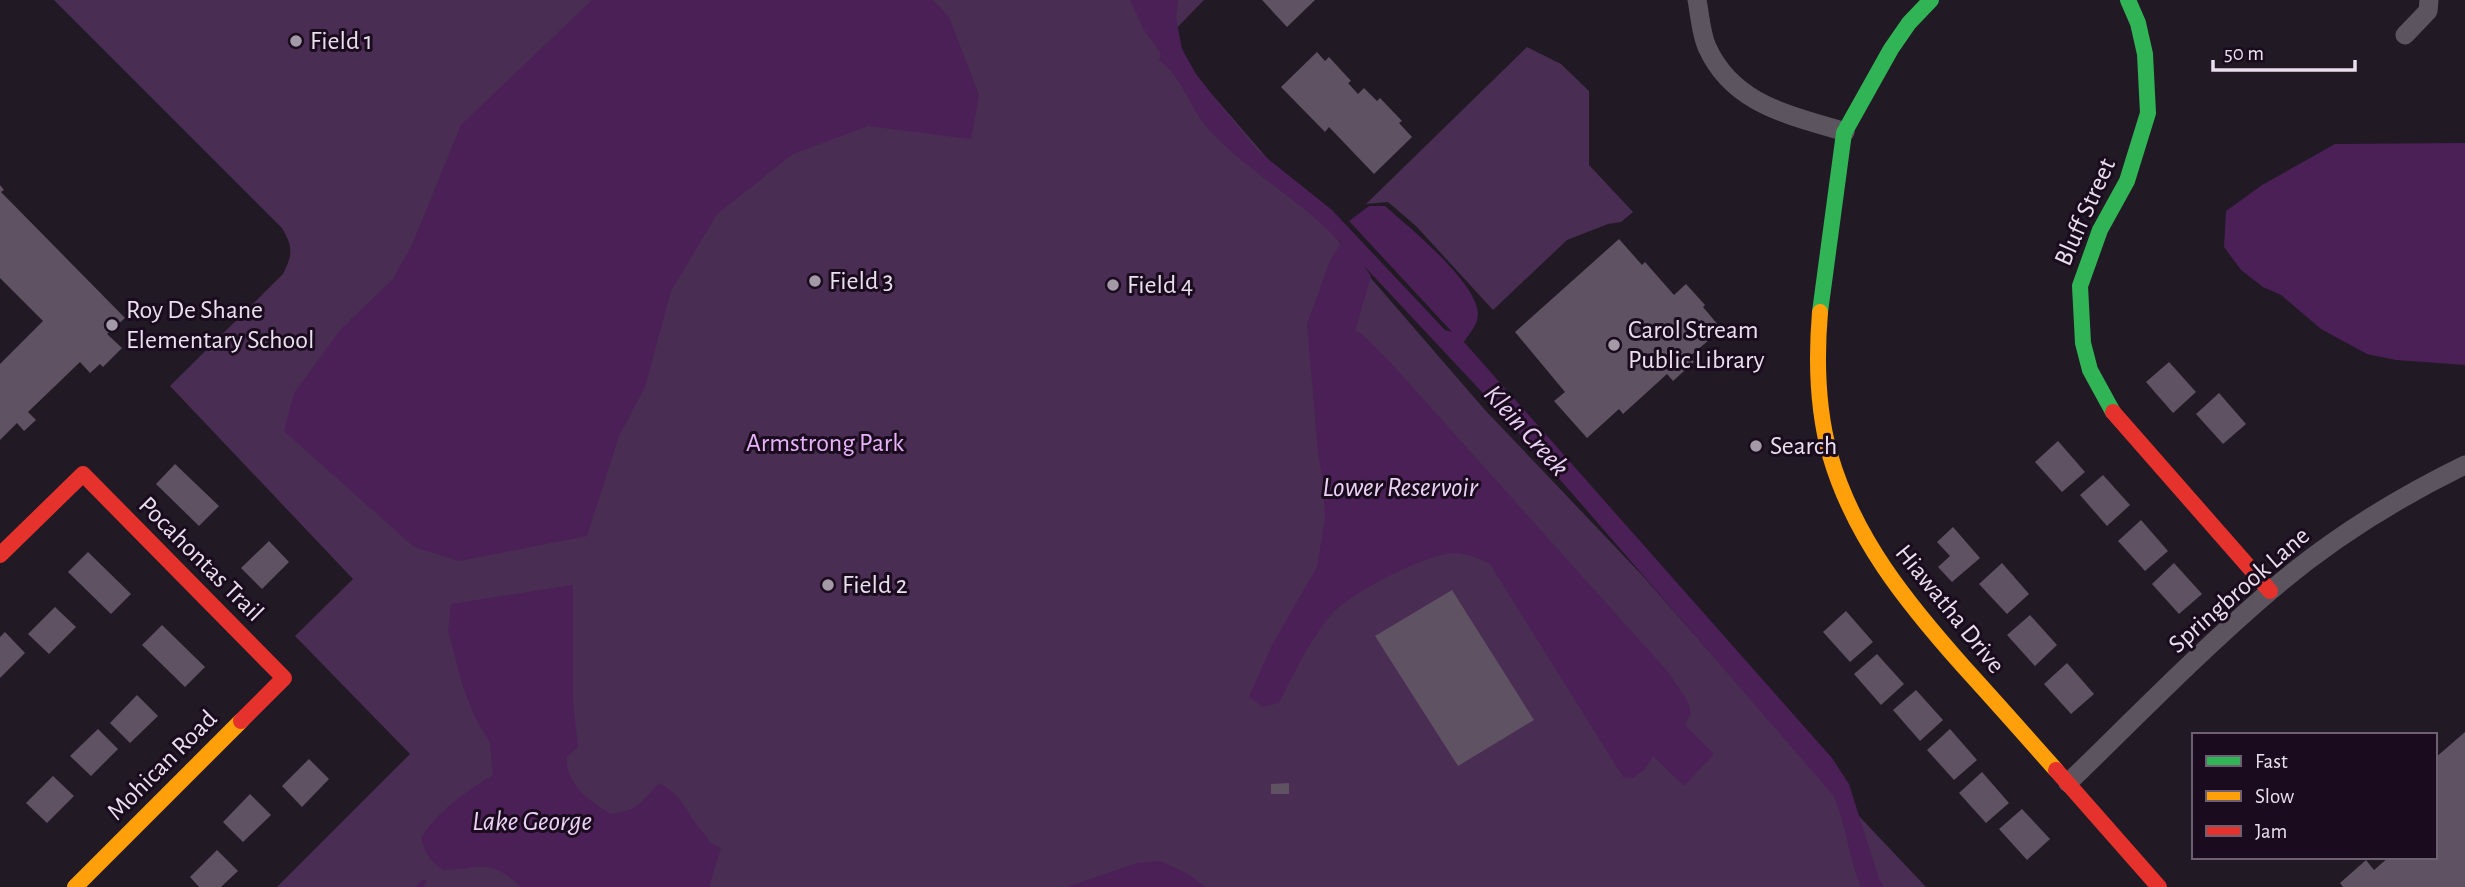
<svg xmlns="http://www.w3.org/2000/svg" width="2465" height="887" viewBox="0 0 2465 887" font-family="'Alegreya Sans',sans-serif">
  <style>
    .green { fill: #492d52 }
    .water { fill: #4a2056 }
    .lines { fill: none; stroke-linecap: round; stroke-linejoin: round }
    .stream { stroke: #4a2056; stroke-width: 5 }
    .building { fill: #5f5263 }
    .street { stroke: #5c555f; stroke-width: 19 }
    .fast { stroke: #30b455; stroke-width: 16 }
    .slow { stroke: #ff9f0a; stroke-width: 16 }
    .jam { stroke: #e5322d; stroke-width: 16 }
    .poi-dot { fill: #a49aa7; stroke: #1a0c1e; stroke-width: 2.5 }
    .labels { text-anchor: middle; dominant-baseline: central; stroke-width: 6; stroke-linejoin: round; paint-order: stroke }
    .poi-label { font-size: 26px; fill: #eae0ed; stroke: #1a0c1e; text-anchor: start }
    .street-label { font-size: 26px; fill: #eae0ed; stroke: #1a0c1e }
    .park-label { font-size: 26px; fill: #e7b2f9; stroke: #1a0c1e }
    .water-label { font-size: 28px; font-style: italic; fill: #ebd1f4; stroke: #1a0c1e }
  </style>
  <rect width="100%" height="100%" fill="#211924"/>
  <!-- green -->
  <g class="green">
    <path d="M54 0H1204L1165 40 1485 410 1642 575 1790 743 1926 887H277L410 754 295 636 353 579 170 386 283 274C293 254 293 247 282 228Z"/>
    <polygon points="1527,47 1561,64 1589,91 1589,165 1633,212 1621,222 1608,224 1567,240 1493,310 1416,226 1388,202 1366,204"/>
  </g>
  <!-- water -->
  <g class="water">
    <polygon points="592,0 933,0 949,17 979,95 971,139 868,126 793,154 717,214 671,291 645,387 619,436 587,536 459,561 414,547 284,431 294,393 341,329 393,279 412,245 461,125"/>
    <path d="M1130 0H1178L1176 18 1182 49 1196 74 1224 110 1258 151 1332 210 1445 330 1452 332 1349 221 1369 206H1385C1409 227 1470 277 1477 308 1481 322 1471 331 1464 342L1832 758 1849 784 1879 879 1884 887H1861C1848 857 1847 825 1833 795L1577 499 1493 404 1364 266 1371 276 1355 331 1362 334 1389 361 1669 673 1688 702 1691 713 1685 725 1714 754 1684 786 1653 756 1645 769 1633 778 1623 777 1490 564C1478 558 1467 553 1454 553 1425 554 1350 593 1331 615 1310 639 1293 675 1279 703L1263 707 1249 697 1271 647 1317 567 1325 519 1323 481 1318 452 1307 324 1330 261 1341 243C1303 202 1252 174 1213 134 1191 113 1183 77 1159 60L1161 54 1143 28Z"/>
    <polygon points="2465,143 2465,365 2396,360 2367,354 2321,329 2281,295 2263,287 2241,270 2224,247 2226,211 2262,185 2335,144"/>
    <path d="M573 585V702L578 747 567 757C565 784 590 802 611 814 640 810 640 803 659 783 680 795 683 804 696 824 700 831 706 833 709 842L721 848 709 887H521C489 857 481 869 443 870 430 861 425 854 421 838 437 811 467 791 493 775L490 743 474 715 463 687 448 631 451 604Z"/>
    <polygon points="1160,861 1188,874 1205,887 1067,887 1137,863"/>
  </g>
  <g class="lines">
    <!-- stream -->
    <polyline class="stream" points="419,887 424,882"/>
  </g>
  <!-- building -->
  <g class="building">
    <polygon points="1262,0 1315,0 1287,27"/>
    <polygon points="1317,52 1325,61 1329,57 1351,81 1348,83 1358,94 1364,88 1377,101 1380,98 1402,121 1399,123 1412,137 1374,174 1329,127 1325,132 1281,87"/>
    <polygon points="0,185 4,190 1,192 125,318 107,334 122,348 103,367 100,364 90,373 80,362 28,412 36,420 24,431 17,423 0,440 0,364 43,321 0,278"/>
    <polygon points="1619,239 1642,265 1645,262 1674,295 1686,284 1705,305 1703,307 1719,326 1713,331 1716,334 1689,357 1694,362 1673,381 1667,374 1623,414 1619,409 1587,438 1554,401 1565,392 1515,332"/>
    <polygon points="2169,362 2196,392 2173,413 2146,382"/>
    <polygon points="2219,393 2246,424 2223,444 2196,414"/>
    <polygon points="2058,441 2085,472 2062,492 2035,462"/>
    <polygon points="175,464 219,506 199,526 156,484"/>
    <polygon points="2103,475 2130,505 2107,526 2080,495"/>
    <polygon points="2141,520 2168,551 2145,571 2118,541"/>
    <polygon points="1953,527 1980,558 1952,582 1938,567 1950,556 1937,542"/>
    <polygon points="269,541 289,562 262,589 241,568"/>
    <polygon points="88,552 131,594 111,614 68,572"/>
    <polygon points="2002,563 2029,594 2007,614 1979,584"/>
    <polygon points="2174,563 2202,594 2179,614 2152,584"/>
    <polygon points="1452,590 1534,720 1458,766 1375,636"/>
    <polygon points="55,607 76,627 49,654 28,634"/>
    <polygon points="1846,611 1873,642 1850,662 1823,632"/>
    <polygon points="2030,615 2057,645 2035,666 2007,635"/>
    <polygon points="162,625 205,667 185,687 142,645"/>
    <polygon points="5,632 25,653 0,678 0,637"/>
    <polygon points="1877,654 1904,684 1881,705 1854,674"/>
    <polygon points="2067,663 2094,694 2071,714 2044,684"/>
    <polygon points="1916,690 1943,720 1920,741 1893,710"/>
    <polygon points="137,695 158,716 130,743 110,723"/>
    <polygon points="98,729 118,749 91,776 70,756"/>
    <polygon points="1950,729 1977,760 1954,780 1927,750"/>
    <polygon points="2465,732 2465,887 2343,887 2340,883 2366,860 2374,870 2389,857 2435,857 2435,758"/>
    <polygon points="309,759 329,779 302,807 282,786"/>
    <polygon points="1982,772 2009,803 1986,823 1959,793"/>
    <polygon points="53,776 74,796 47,823 26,803"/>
    <polygon points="1289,783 1289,794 1271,794 1271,784"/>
    <polygon points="250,794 271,815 243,842 223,822"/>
    <polygon points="2022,809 2050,839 2027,860 1999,829"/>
    <polygon points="217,850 238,871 221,887 199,887 190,877"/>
  </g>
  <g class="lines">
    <!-- street -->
    <g class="street">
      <path d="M1697 0C1700 15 1701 34 1707 47 1733 105 1790 115 1845 132"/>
      <polyline points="2405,35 2428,11 2429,0"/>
      <path d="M2068 783C2134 719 2199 652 2269 592 2328 541 2395 499 2465 465"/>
    </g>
    <!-- fast -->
    <g class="fast">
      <polyline points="1820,312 1844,133 1891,49 1909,23 1931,0"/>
      <polyline points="2113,412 2090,370 2083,343 2080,286 2100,230 2127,181 2148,113 2145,54 2138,23 2128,0"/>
    </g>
    <!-- slow -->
    <g class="slow">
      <path d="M1820 312C1816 360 1817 409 1830 455 1854 538 1907 603 1963 666 1994 700 2025 735 2056 770"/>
      <polyline points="75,887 241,721"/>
    </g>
    <!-- jam -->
    <g class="jam">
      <polyline points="2113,412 2270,591"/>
      <polyline points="0,555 83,474 284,678 241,721"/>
      <polyline points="2056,770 2159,887"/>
    </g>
  </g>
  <!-- markers -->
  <g class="poi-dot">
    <circle cx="296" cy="41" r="7"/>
    <circle cx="815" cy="281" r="7"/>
    <circle cx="1113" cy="285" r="7"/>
    <circle cx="112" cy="325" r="7"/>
    <circle cx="1614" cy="345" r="7"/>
    <circle cx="1756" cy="446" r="7"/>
    <circle cx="828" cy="585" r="7"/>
  </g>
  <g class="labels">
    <!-- poi labels -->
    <g class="poi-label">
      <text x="310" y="41">Field 1</text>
      <text x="829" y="281">Field 3</text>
      <text x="1127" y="285">Field 4</text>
      <text x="126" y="310">Roy De Shane<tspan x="126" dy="30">Elementary School</tspan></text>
      <text x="1628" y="330">Carol Stream<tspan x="1628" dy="30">Public Library</tspan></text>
      <text x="1770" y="446">Search</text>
      <text x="842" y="585">Field 2</text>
    </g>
    <!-- street labels -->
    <g class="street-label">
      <text transform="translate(2085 212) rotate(-66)">Bluff Street</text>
      <text transform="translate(201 559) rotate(45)">Pocahontas Trail</text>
      <text transform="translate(2239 590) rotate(-41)">Springbrook Lane</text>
      <text transform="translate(1950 609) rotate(51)">Hiawatha Drive</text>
      <text transform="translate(162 765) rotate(-45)">Mohican Road</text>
    </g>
    <!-- park labels -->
    <g class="park-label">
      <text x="825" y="443">Armstrong Park</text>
    </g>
    <!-- water labels -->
    <g class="water-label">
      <text transform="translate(1526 431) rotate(48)">Klein Creek</text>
      <text x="1400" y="488">Lower Reservoir</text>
      <text x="532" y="822">Lake George</text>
    </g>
  </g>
  <!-- legend -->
  <rect x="2192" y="733" width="245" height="126" fill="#1a0c1e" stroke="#6d6171" stroke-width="2"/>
  <rect x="2206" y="756" width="35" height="10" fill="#30b455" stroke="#6d6171" stroke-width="2"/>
  <text x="2255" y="768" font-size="21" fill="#eae0ed">Fast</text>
  <rect x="2206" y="791" width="35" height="10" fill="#ff9f0a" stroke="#6d6171" stroke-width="2"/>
  <text x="2255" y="803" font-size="21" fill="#eae0ed">Slow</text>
  <rect x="2206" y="826" width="35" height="10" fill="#e5322d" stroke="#6d6171" stroke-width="2"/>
  <text x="2255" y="838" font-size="21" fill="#eae0ed">Jam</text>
  <!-- scale -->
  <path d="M2213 60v10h142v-10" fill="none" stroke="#eae0ed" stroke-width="3.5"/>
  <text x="2224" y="60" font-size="21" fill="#eae0ed" stroke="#1a0c1e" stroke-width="5" paint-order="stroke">50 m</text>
</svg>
